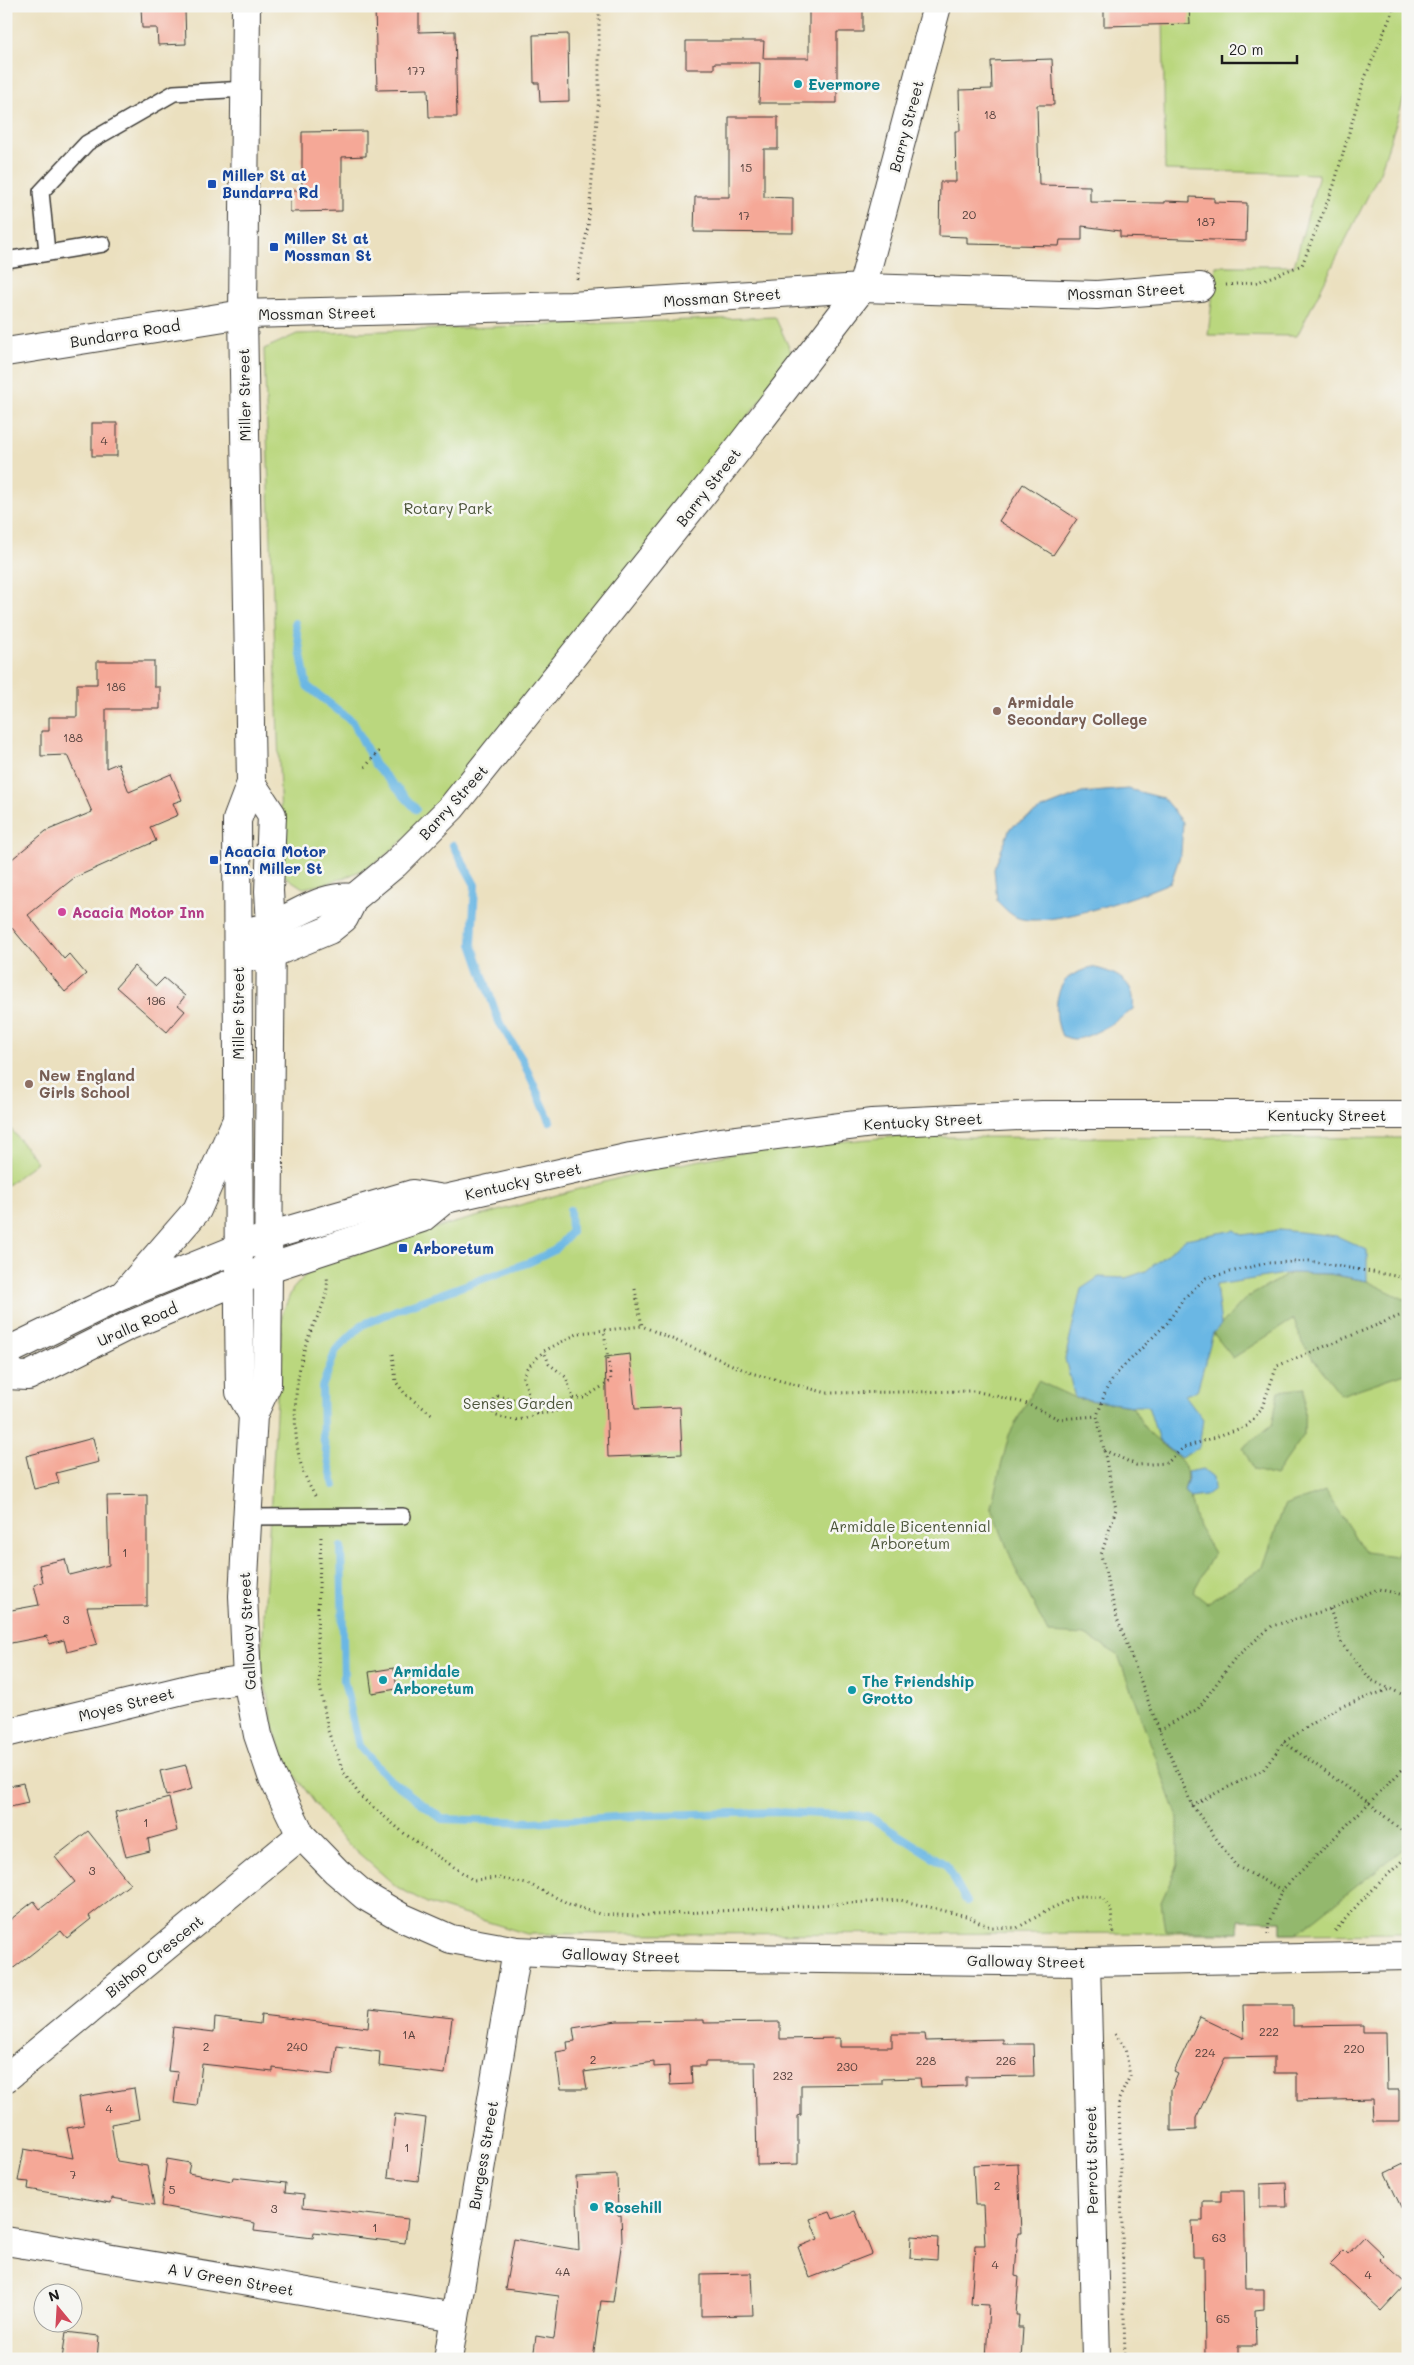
<svg xmlns="http://www.w3.org/2000/svg" width="1414" height="2365" viewBox="0 0 1414 2365" font-family="Mali,sans-serif">
  <style>
    .green { fill: #bad77e; stroke: #6b7a4d }
    .forest { fill: #93b86d; stroke: #586a44 }
    .water { fill: #6bb7e4; stroke: #446a80 }
    .lines { fill: none; stroke-linecap: round; stroke-linejoin: round }
    .stream { stroke: #6bb7e4; stroke-width: 8 }
    .building { fill: #f5a897 }
    .lane-casing { stroke: #3b3934; stroke-width: 18 }
    .street-casing { stroke: #3b3934; stroke-width: 30 }
    .secondary-casing { stroke: #3b3934; stroke-width: 30 }
    .primary-casing { stroke: #3b3934; stroke-width: 30 }
    .path { stroke: #3b3934; stroke-width: 3; stroke-dasharray: 1 4; stroke-linecap: butt }
    .lane { stroke: #fff; stroke-width: 15 }
    .street { stroke: #fff; stroke-width: 28 }
    .secondary { stroke: #fff; stroke-width: 28 }
    .primary { stroke: #fff; stroke-width: 28 }
    .culture-dot { fill: #0f9aa8; stroke: #f6f6f2; stroke-width: 2 }
    .transit-dot { fill: #1a4fb4; stroke: #f6f6f2; stroke-width: 2 }
    .education-dot { fill: #8d6e63; stroke: #f6f6f2; stroke-width: 2 }
    .hotel-dot { fill: #d1479c; stroke: #f6f6f2; stroke-width: 2 }
    .labels { text-anchor: middle; dominant-baseline: central; stroke-width: 5; stroke-linejoin: round; paint-order: stroke }
    .number-label { font-size: 12px; fill: #523f3b }
    .culture-label { font-size: 15px; font-weight: bold; fill: #0d838f; stroke: #f6f6f2; text-anchor: start }
    .street-label { font-size: 15px; fill: #1c1c1c; stroke: #f6f6f2 }
    .transit-label { font-size: 15px; font-weight: bold; fill: #164399; stroke: #f6f6f2; text-anchor: start }
    .park-label { font-size: 15px; fill: #4b5439; stroke: #f6f6f2 }
    .education-label { font-size: 15px; font-weight: bold; fill: #785e54; stroke: #f6f6f2; text-anchor: start }
    .hotel-label { font-size: 15px; font-weight: bold; fill: #b23c85; stroke: #f6f6f2; text-anchor: start }
  </style>
  <rect width="100%" height="100%" fill="#f6f6f2"/>
  <filter id="ink" filterUnits="userSpaceOnUse"><feTurbulence type="fractalNoise" baseFrequency=".02" numOctaves="2"/><feDisplacementMap in="SourceGraphic" scale="10" xChannelSelector="R" yChannelSelector="G"/><feConvolveMatrix kernelMatrix="1 2 1 2 8 2 1 2 1" color-interpolation-filters="sRGB"/></filter>
  <filter id="wash" filterUnits="userSpaceOnUse"><feTurbulence type="fractalNoise" baseFrequency=".0096" numOctaves="4" result="noise"/><feDisplacementMap in="SourceGraphic" scale="20" xChannelSelector="R" yChannelSelector="G"/><feGaussianBlur stdDeviation="1.12" result="paint"/><feColorMatrix in="noise" values="0 0 0 0 0 0 0 0 0 0 0 0 0 0 0 0 0 1.4 0 .05"/><feComposite in="paint" operator="in"/></filter>
  <g filter="url(#wash)">
    <rect width="100%" height="100%" fill="#ebe0bf"/>
    <!-- green -->
    <g class="green">
      <polygon points="1163,6 1408,6 1408,86 1380,172 1297,336 1208,335 1216,266 1294,266 1319,174 1165,170"/>
      <path d="M775 317 793 356C716 462 634 563 553 665 502 729 453 800 389 852 365 873 333 883 303 888L283 875 264 349 297 334Z"/>
      <polygon points="6,1123 37,1162 6,1186"/>
      <polygon points="892,1137 1408,1138 1408,1933 1281,1934 1281,1921 1239,1920 1238,1933 527,1934 427,1903 397,1887 338,1835 291,1770 276,1736 261,1666 282,1314 292,1290 310,1270 362,1251 439,1227 645,1171 732,1154 812,1144"/>
    </g>
    <!-- forest -->
    <g class="forest">
      <polygon points="1291,1273 1330,1274 1367,1281 1408,1301 1408,1372 1341,1395 1302,1343 1294,1319 1233,1358 1213,1333 1246,1298"/>
      <path d="M1038 1381 1075 1398 1132 1406C1138 1416 1144 1429 1152 1436 1172 1455 1194 1459 1184 1491L1190 1498 1198 1527 1214 1553 1193 1592 1207 1603 1263 1567 1284 1506 1325 1491 1365 1552 1396 1556 1405 1531 1408 1530V1845L1297 1934H1281V1921L1239 1920 1238 1933 1165 1931 1161 1902 1178 1865V1818L1118 1655 1085 1635 1048 1633 1015 1568 991 1506 1009 1435Z"/>
      <polygon points="1305,1388 1304,1435 1275,1476 1254,1470 1243,1448 1272,1425 1279,1391"/>
    </g>
    <!-- water -->
    <g class="water">
      <path d="M1128 789 1163 798 1183 822 1181 853 1171 882C1140 896 1054 926 1022 919 1013 918 1003 907 997 901L994 869 1010 828 1042 809 1082 793Z"/>
      <path d="M1091 967C1115 972 1137 981 1133 1009 1123 1018 1087 1040 1074 1039 1070 1039 1066 1037 1062 1036 1054 1019 1053 990 1069 977 1075 973 1084 970 1091 967Z"/>
      <polygon points="1235,1230 1242,1235 1280,1230 1337,1236 1367,1250 1367,1281 1330,1274 1291,1273 1216,1285 1221,1325 1213,1333 1197,1391 1185,1395 1203,1419 1199,1447 1181,1458 1159,1441 1148,1406 1132,1406 1075,1398 1065,1359 1081,1289 1099,1277 1126,1278 1146,1271 1185,1239"/>
      <polygon points="1203,1469 1213,1477 1214,1489 1205,1496 1190,1498 1184,1491 1188,1478 1187,1472"/>
    </g>
    <g class="lines">
      <!-- stream -->
      <g class="stream">
        <polyline points="295,623 307,686 353,722 375,765 416,809"/>
        <polyline points="453,845 475,885 472,944 499,1022 522,1059 550,1121"/>
        <polyline points="334,1485 323,1437 322,1387 336,1350 362,1325 401,1308 530,1262 555,1250 571,1232 570,1210"/>
        <polyline points="341,1547 344,1681 359,1746 387,1777 442,1819 532,1822 650,1815 778,1812 868,1816 946,1865 967,1902"/>
      </g>
    </g>
    <g id="blocks">
      <!-- building -->
      <g class="building">
        <polygon points="141,6 161,6 161,11 185,10 186,44 158,45 157,28 142,28"/>
        <polygon points="375,6 419,6 419,32 455,31 457,117 429,117 428,89 377,90"/>
        <polygon points="809,6 843,6 843,10 863,10 863,32 837,32 837,103 759,103 760,63 714,63 714,69 686,69 686,41 764,41 763,58 809,58"/>
        <polygon points="1104,6 1189,6 1190,24 1104,26"/>
        <polygon points="568,34 569,101 540,102 539,83 534,83 533,35"/>
        <polygon points="1052,59 1054,105 1037,105 1039,185 1090,186 1090,202 1165,203 1165,201 1190,202 1190,197 1214,198 1214,202 1247,203 1246,241 1120,237 1120,231 1082,226 1082,240 1060,240 1059,246 967,244 967,237 939,236 940,182 956,182 955,131 960,131 959,90 992,89 991,61"/>
        <polygon points="729,117 778,117 778,149 764,149 764,197 793,198 793,233 694,232 695,197 729,197"/>
        <polygon points="366,131 366,156 342,157 342,211 290,212 290,190 302,190 302,132"/>
        <rect x="92" y="423" width="25" height="33"/>
        <polygon points="1023,484 1077,519 1053,555 999,521"/>
        <polygon points="97,661 154,661 154,687 160,687 160,709 106,709 106,768 118,763 129,792 171,774 182,800 173,803 178,815 150,827 156,841 74,878 28,915 64,959 69,954 86,974 65,992 12,928 6,933 6,864 46,831 92,812 67,755 41,756 41,731 49,731 49,717 77,717 77,684 97,684"/>
        <polygon points="134,966 156,986 164,978 185,996 178,1005 185,1011 167,1032 116,987"/>
        <polygon points="630,1354 635,1409 680,1407 682,1454 608,1457 605,1357"/>
        <polygon points="93,1438 99,1462 56,1473 59,1483 34,1489 26,1456"/>
        <polygon points="147,1495 147,1606 87,1607 97,1644 67,1652 64,1640 49,1644 47,1636 6,1644 6,1611 39,1605 34,1585 43,1582 39,1565 65,1559 69,1575 109,1565 107,1496"/>
        <polygon points="394,1668 397,1689 372,1693 369,1672"/>
        <polygon points="186,1765 192,1789 166,1796 160,1771"/>
        <polygon points="23,1783 28,1803 6,1808 6,1787"/>
        <polygon points="169,1798 177,1831 148,1839 150,1851 126,1857 115,1812"/>
        <polygon points="88,1831 130,1884 89,1916 91,1919 67,1938 61,1931 6,1974 6,1923 34,1901 40,1909 75,1882 55,1857"/>
        <polygon points="1243,2005 1293,2005 1293,2026 1363,2025 1363,2032 1386,2032 1387,2090 1399,2090 1399,2121 1373,2121 1372,2099 1297,2101 1297,2073 1274,2073 1274,2057 1225,2058 1196,2118 1196,2130 1171,2131 1171,2090 1178,2074 1174,2072 1200,2017 1244,2038"/>
        <polygon points="370,2008 452,2018 445,2074 379,2066 380,2052 337,2046 333,2075 273,2068 273,2072 202,2064 197,2106 174,2103 178,2072 168,2071 173,2027 214,2032 215,2018 260,2024 261,2015 368,2028"/>
        <polygon points="704,2020 704,2023 780,2022 780,2039 840,2038 840,2047 892,2047 892,2034 925,2034 926,2041 1003,2039 1003,2044 1033,2044 1034,2076 966,2077 966,2086 921,2087 920,2078 882,2079 882,2084 801,2085 801,2115 798,2116 798,2164 757,2165 755,2062 705,2062 705,2066 691,2066 692,2084 670,2085 669,2066 654,2067 654,2062 584,2072 587,2089 561,2089 556,2052 568,2050 567,2042 575,2041 573,2028 617,2021"/>
        <polygon points="134,2088 139,2119 111,2124 117,2161 147,2166 154,2205 112,2198 111,2203 28,2189 29,2182 18,2181 24,2149 73,2158 67,2128 84,2125 79,2097"/>
        <polygon points="395,2114 426,2118 418,2181 388,2177"/>
        <polygon points="167,2159 190,2163 188,2173 232,2181 233,2177 286,2183 285,2193 304,2195 303,2207 408,2219 405,2243 314,2232 313,2238 254,2231 255,2223 161,2206"/>
        <polygon points="1408,2162 1408,2222 1385,2173"/>
        <polygon points="1018,2163 1021,2233 1018,2233 1015,2276 1019,2277 1016,2315 1019,2315 1018,2328 1023,2328 1021,2359 986,2359 989,2305 971,2304 975,2245 985,2245 983,2205 975,2205 973,2165"/>
        <polygon points="617,2175 618,2215 621,2215 622,2240 613,2302 601,2301 593,2359 533,2359 536,2336 554,2339 559,2296 505,2289 514,2239 579,2250 576,2177"/>
        <polygon points="1286,2183 1287,2207 1260,2207 1260,2184"/>
        <polygon points="1221,2191 1244,2191 1246,2289 1264,2289 1264,2309 1255,2310 1256,2346 1238,2346 1238,2359 1205,2359 1204,2257 1193,2257 1192,2221 1203,2221 1203,2201 1221,2201"/>
        <polygon points="855,2211 872,2254 810,2278 798,2247 818,2239 810,2219 830,2212 833,2219"/>
        <polygon points="911,2236 938,2238 937,2260 910,2258"/>
        <polygon points="1364,2237 1383,2255 1379,2259 1406,2284 1381,2311 1330,2264 1344,2250 1348,2254"/>
        <polygon points="751,2273 753,2315 701,2316 701,2274"/>
        <polygon points="66,2332 99,2336 97,2359 62,2359"/>
      </g>
    </g>
  </g>
  <g filter="url(#ink)">
    <use href="#blocks" fill-opacity="0" stroke="#3b3934" stroke-width="1"/>
    <g class="lines">
      <!-- lane casing -->
      <g class="lane-casing">
        <g id="lane">
          <polyline points="47,252 41,192 87,143 174,93 246,89"/>
          <polyline points="6,260 103,244"/>
          <polyline points="246,1517 403,1516"/>
        </g>
      </g>
      <!-- street casing -->
      <g class="street-casing">
        <g id="street">
          <polyline points="243,314 571,306 862,288 1097,295 1200,287"/>
          <path d="M238 934C249 931 262 929 272 925 299 914 324 894 354 898"/>
          <polyline points="238,959 271,954 329,930 344,918 354,898 395,864 452,807 728,462 862,288 937,6"/>
          <polyline points="6,1733 200,1686 247,1679"/>
          <polyline points="6,2078 301,1835"/>
          <polyline points="6,2241 455,2317"/>
          <polyline points="448,2359 517,1951"/>
        </g>
      </g>
      <!-- secondary casing -->
      <g class="secondary-casing">
        <g id="secondary">
          <polyline points="246,6 243,314 251,783 237,820 239,1312 240,1392 253,1415"/>
          <polyline points="6,352 243,314"/>
          <polyline points="251,783 272,815 269,891 271,925 267,1385 253,1415 243,1596 247,1679 258,1735 272,1776 301,1835 336,1871 365,1896 401,1917 451,1939 517,1951 645,1957 1086,1962 1408,1956"/>
          <polyline points="123,1295 197,1210 235,1124"/>
          <polyline points="1086,1962 1096,2359"/>
        </g>
      </g>
      <!-- primary casing -->
      <g class="primary-casing">
        <g id="primary">
          <polyline points="6,1360 10,1350 123,1295 269,1236 413,1194 445,1199 631,1157 714,1143 872,1123 1042,1115 1408,1115"/>
          <polyline points="6,1375 28,1376 128,1326 240,1280 269,1268 422,1218 445,1199"/>
        </g>
      </g>
      <!-- path -->
      <g class="path">
        <polyline points="577,279 588,227 599,95 599,6"/>
        <polyline points="1226,285 1258,282 1302,265 1334,185 1364,80 1395,6"/>
        <polyline points="365,767 381,749"/>
        <polyline points="635,1289 642,1326"/>
        <polyline points="393,1354 396,1382 406,1395 434,1416"/>
        <path d="M498 1396 528 1402 536 1414C520 1422 511 1421 494 1415L491 1402Z"/>
        <polyline points="573,1398 584,1398 611,1381 604,1331"/>
        <polyline points="528,1402 528,1392 523,1377 527,1368 544,1351 579,1333 642,1326 751,1373 827,1393 975,1391 1025,1403 1059,1419 1097,1416"/>
        <path d="M536 1414C552 1413 564 1411 573 1398L566 1377 549 1364 544 1351"/>
        <polyline points="1104,1450 1136,1465 1167,1463 1183,1448 1247,1426 1261,1410 1277,1366 1404,1314 1408,1303"/>
        <path d="M315 1496C310 1487 305 1477 302 1468 291 1432 294 1377 307 1341 314 1320 330 1300 327 1276"/>
        <polyline points="321,1537 317,1635 320,1685 328,1731 344,1773 361,1797 405,1834 473,1880 499,1878 531,1885 571,1905 600,1914 636,1916 900,1900 966,1916 990,1927 1017,1928 1052,1908 1079,1896 1102,1897 1111,1910 1113,1935"/>
        <polyline points="1330,1609 1342,1644 1371,1680 1408,1697"/>
        <polyline points="1159,1730 1198,1709 1235,1658 1272,1626 1330,1609 1378,1589 1408,1596"/>
        <polyline points="1284,1742 1369,1803 1408,1836"/>
        <polyline points="1192,1805 1263,1770 1284,1742 1337,1708 1390,1689"/>
        <polyline points="1282,1890 1236,1866 1192,1805 1159,1730 1117,1618 1101,1555 1116,1509 1097,1416 1106,1390 1116,1374 1167,1323 1184,1298 1206,1278 1267,1263 1309,1261 1401,1277 1408,1286"/>
        <polyline points="1335,1931 1359,1903 1408,1855"/>
        <polyline points="1268,1934 1269,1922 1282,1890 1408,1764"/>
        <polyline points="1115,2034 1125,2048 1130,2076 1119,2099 1125,2359"/>
      </g>
      <!-- lane -->
      <use href="#lane" class="lane"/>
      <!-- street -->
      <use href="#street" class="street"/>
      <!-- secondary -->
      <use href="#secondary" class="secondary"/>
      <!-- primary -->
      <use href="#primary" class="primary"/>
    </g>
  </g>
  <!-- markers -->
  <g class="culture-dot">
    <circle cx="798" cy="84" r="5"/>
    <circle cx="383" cy="1680" r="5"/>
    <circle cx="852" cy="1690" r="5"/>
    <circle cx="594" cy="2207" r="5"/>
  </g>
  <g class="transit-dot">
    <rect x="207" y="179" width="10" height="10" rx="2.5"/>
    <rect x="269" y="242" width="10" height="10" rx="2.5"/>
    <rect x="209" y="855" width="10" height="10" rx="2.5"/>
    <rect x="398" y="1243" width="10" height="10" rx="2.5"/>
  </g>
  <g class="education-dot">
    <circle cx="997" cy="711" r="5"/>
    <circle cx="29" cy="1084" r="5"/>
  </g>
  <circle class="hotel-dot" cx="62" cy="912" r="5"/>
  <g class="labels">
    <!-- number labels -->
    <g class="number-label">
      <text x="416" y="70">177</text>
      <text x="990" y="114">18</text>
      <text x="746" y="167">15</text>
      <text x="969" y="214">20</text>
      <text x="744" y="215">17</text>
      <text x="1206" y="221">187</text>
      <text x="104" y="440">4</text>
      <text x="116" y="686">186</text>
      <text x="73" y="737">188</text>
      <text x="156" y="1000">196</text>
      <text x="125" y="1552">1</text>
      <text x="66" y="1619">3</text>
      <text x="146" y="1822">1</text>
      <text x="92" y="1870">3</text>
      <text x="1269" y="2031">222</text>
      <text x="409" y="2034">1A</text>
      <text x="206" y="2046">2</text>
      <text x="297" y="2046">240</text>
      <text x="1354" y="2048">220</text>
      <text x="1205" y="2052">224</text>
      <text x="593" y="2059">2</text>
      <text x="926" y="2060">228</text>
      <text x="1006" y="2060">226</text>
      <text x="847" y="2066">230</text>
      <text x="783" y="2075">232</text>
      <text x="109" y="2108">4</text>
      <text x="407" y="2147">1</text>
      <text x="73" y="2174">7</text>
      <text x="997" y="2185">2</text>
      <text x="172" y="2189">5</text>
      <text x="274" y="2208">3</text>
      <text x="375" y="2227">1</text>
      <text x="1219" y="2237">63</text>
      <text x="995" y="2264">4</text>
      <text x="563" y="2271">4A</text>
      <text x="1368" y="2274">4</text>
      <text x="1223" y="2318">65</text>
    </g>
    <!-- culture labels -->
    <g class="culture-label">
      <text x="808" y="84">Evermore</text>
      <text x="393" y="1671">Armidale<tspan x="393" dy="17">Arboretum</tspan></text>
      <text x="862" y="1681">The Friendship<tspan x="862" dy="17">Grotto</tspan></text>
      <text x="604" y="2207">Rosehill</text>
    </g>
    <!-- street labels -->
    <g class="street-label">
      <text transform="translate(906 126) rotate(-75)">Barry Street</text>
      <text transform="translate(1126 291) rotate(-3)">Mossman Street</text>
      <text transform="translate(722 297) rotate(-4)">Mossman Street</text>
      <text transform="translate(317 313) rotate(-1)">Mossman Street</text>
      <text transform="translate(125 333) rotate(-9)">Bundarra Road</text>
      <text transform="translate(244 395) rotate(-91)">Miller Street</text>
      <text transform="translate(708 487) rotate(-52)">Barry Street</text>
      <text transform="translate(453 802) rotate(-48)">Barry Street</text>
      <text transform="translate(238 1013) rotate(-90)">Miller Street</text>
      <text x="1327" y="1115">Kentucky Street</text>
      <text transform="translate(923 1121) rotate(-3)">Kentucky Street</text>
      <text transform="translate(523 1181) rotate(-13)">Kentucky Street</text>
      <text transform="translate(137 1324) rotate(-24)">Uralla Road</text>
      <text transform="translate(247 1631) rotate(-93)">Galloway Street</text>
      <text transform="translate(126 1704) rotate(-14)">Moyes Street</text>
      <text transform="translate(621 1955) rotate(2)">Galloway Street</text>
      <text transform="translate(154 1956) rotate(-39)">Bishop Crescent</text>
      <text transform="translate(1026 1961) rotate(1)">Galloway Street</text>
      <text transform="translate(483 2155) rotate(-80)">Burgess Street</text>
      <text transform="translate(1091 2160) rotate(-91)">Perrott Street</text>
      <text transform="translate(231 2279) rotate(10)">A V Green Street</text>
    </g>
    <!-- transit labels -->
    <g class="transit-label">
      <text x="222" y="175">Miller St at<tspan x="222" dy="17">Bundarra Rd</tspan></text>
      <text x="284" y="238">Miller St at<tspan x="284" dy="17">Mossman St</tspan></text>
      <text x="224" y="851">Acacia Motor<tspan x="224" dy="17">Inn, Miller St</tspan></text>
      <text x="413" y="1248">Arboretum</text>
    </g>
    <!-- park labels -->
    <g class="park-label">
      <text x="448" y="508">Rotary Park</text>
      <text x="518" y="1403">Senses Garden</text>
      <text x="910" y="1526">Armidale Bicentennial<tspan x="910" dy="17">Arboretum</tspan></text>
    </g>
    <!-- education labels -->
    <g class="education-label">
      <text x="1007" y="702">Armidale<tspan x="1007" dy="17">Secondary College</tspan></text>
      <text x="39" y="1075">New England<tspan x="39" dy="17">Girls School</tspan></text>
    </g>
    <!-- hotel labels -->
    <g class="hotel-label">
      <text x="72" y="912">Acacia Motor Inn</text>
    </g>
  </g>
  <!-- margin -->
  <rect width="1414" height="2365" fill="none" stroke="#f6f6f2" stroke-width="25"/>
  <!-- north arrow -->
  <g transform="translate(58 2308) rotate(342)"><circle r="24" fill="#f6f6f2" stroke="#9f9f9c"/>
  <path d="M0-4L9 19L0 12L-9 19Z" fill="#d1495b"/>
  <text y="-8" font-size="14" font-weight="bold" text-anchor="middle" fill="#1c1c1c">N</text>
  </g>
  <!-- scale -->
  <path d="M1222 55v8h75v-8" fill="none" stroke="#1c1c1c" stroke-width="2.5"/>
  <text x="1229" y="55" font-size="15" fill="#1c1c1c" stroke="#f6f6f2" stroke-width="4" paint-order="stroke">20 m</text>
</svg>
